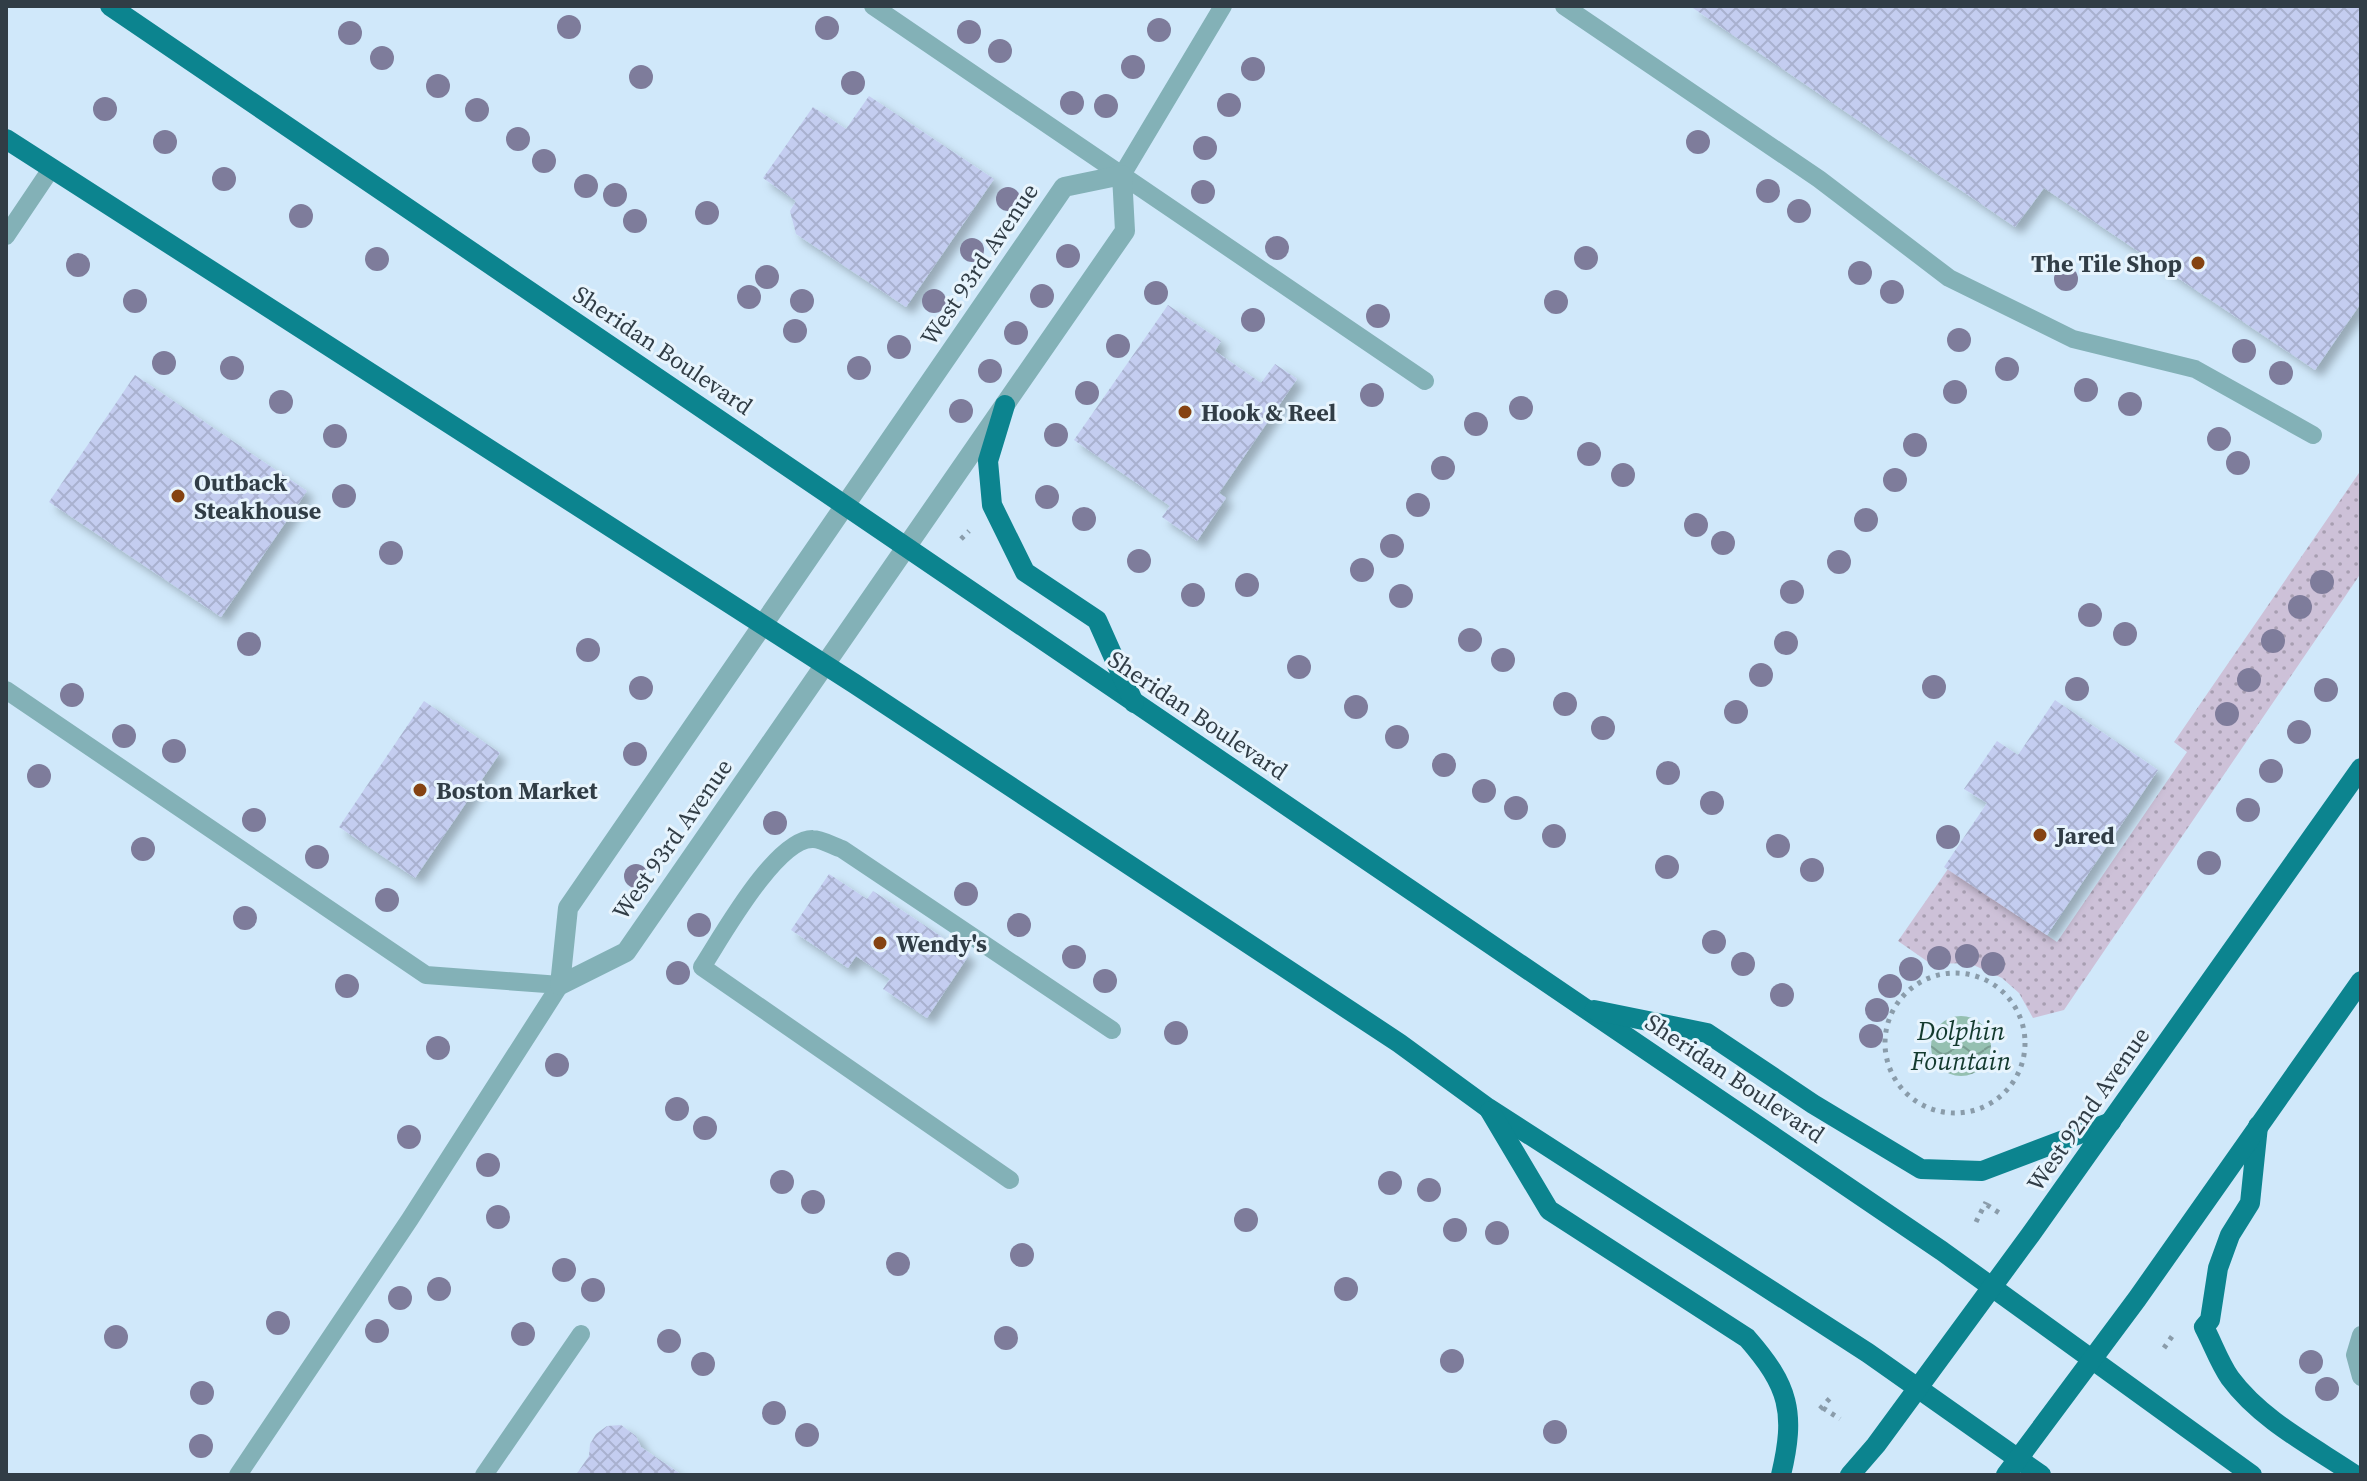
<svg xmlns="http://www.w3.org/2000/svg" width="2367" height="1481" viewBox="0 0 2367 1481" font-family="'Source Serif 4',serif">
  <style>
    .grass { fill: url(#grass-dots) }
    .water { fill: url(#water-waves) }
    .building { fill: url(#building-cross-hatch); filter: url(#shadow) }
    .lines { fill: none; stroke-linecap: round; stroke-linejoin: round }
    .path { stroke: #8a9caa; stroke-width: 5; stroke-dasharray: 4 6; stroke-linecap: butt }
    .service { stroke: #83b1b7; stroke-width: 18 }
    .minor { stroke: #83b1b7; stroke-width: 20 }
    .primary { stroke: #0c848f; stroke-width: 20 }
    .tree { fill: #7e7c9b }
    .poi-dot { fill: #854312; stroke: #e7f4fd; stroke-width: 3 }
    .labels { text-anchor: middle; dominant-baseline: central; stroke-width: 6; stroke-linejoin: round; paint-order: stroke }
    .poi-label { font-size: 24px; font-weight: bold; fill: #313d46; stroke: #e7f4fd; text-anchor: start }
    .street-label { font-size: 24px; fill: #313d46; stroke: #e7f4fd }
    .water-label { font-size: 26px; font-style: italic; fill: #133a2e; stroke: #e7f4fd }
  </style>
  <defs>
    <pattern id="grass-dots" width="8" height="8" patternUnits="userSpaceOnUse" patternTransform="scale(2)"><rect width="8" height="8" fill="#cdc1d8"/><path d="M2 2h.1M6 6h.1" fill="none" stroke="#a79eb1" stroke-width="1.8" stroke-linecap="round"/></pattern>
    <pattern id="water-waves" width="16" height="10" patternUnits="userSpaceOnUse" patternTransform="scale(2)"><rect width="16" height="10" fill="#95c0b1"/><path d="M0 5q4-4 8 0t8 0" fill="none" stroke="#7a9d92"/></pattern>
    <pattern id="building-cross-hatch" width="8" height="8" patternUnits="userSpaceOnUse" patternTransform="scale(2)"><rect width="8" height="8" fill="#c4cdf0"/><path d="M0 0l8 8M0 8l8-8" fill="none" stroke="#a9b1cf"/></pattern>
    <filter id="shadow"><feDropShadow dx="7" dy="7" stdDeviation="4" flood-color="#0004"/></filter>
  </defs>
  <rect width="100%" height="100%" fill="#d0e8fa"/>
  <!-- grass -->
  <polygon class="grass" points="2361,470 2361,573 2064,1010 2033,1018 2019,993 2002,978 1969,963 1931,964 1898,941 1948,869 2057,942 2187,752 2174,742"/>
  <!-- water -->
  <circle class="water" cx="1961" cy="1046" r="30"/>
  <!-- building -->
  <g class="building">
    <polygon points="1690,6 2356,6 2361,10 2361,303 2315,370 2044,188 2015,227"/>
    <polygon points="869,96 994,179 906,307 796,234 790,211 796,201 763,178 813,107 846,129"/>
    <polygon points="1168,305 1221,341 1215,351 1261,383 1275,364 1297,379 1219,493 1226,498 1197,541 1162,517 1170,506 1074,440"/>
    <polygon points="135,375 307,491 221,617 49,502"/>
    <polygon points="2055,700 2158,770 2047,935 1944,867 1987,803 1964,789 1997,741 2018,755"/>
    <polygon points="424,701 500,753 415,878 339,827"/>
    <polygon points="829,874 867,899 873,891 969,955 927,1018 883,989 890,979 856,956 848,968 791,930"/>
    <polygon points="621,1425 636,1436 641,1447 682,1475 576,1475 589,1456 590,1444 596,1434 607,1426"/>
  </g>
  <g class="lines">
    <!-- path -->
    <g class="path">
      <polyline points="961,539 969,531"/>
      <circle cx="1955" cy="1043" r="70"/>
      <polyline points="1987,1205 2001,1214"/>
      <polyline points="1976,1222 1986,1202"/>
      <polyline points="2164,1348 2173,1335"/>
      <polyline points="1823,1408 1840,1419"/>
      <polyline points="1820,1409 1833,1395"/>
    </g>
    <!-- service -->
    <g class="service">
      <polyline points="873,6 1425,381"/>
      <polyline points="1564,6 1819,179 1949,278 2073,339 2195,369 2313,435"/>
      <polyline points="1122,175 1223,6"/>
      <polyline points="6,236 51,169"/>
      <polyline points="6,690 426,975 560,985 410,1219 238,1475"/>
      <path d="M1010 1180 702 967C721 938 776 838 813 839 821 839 833 846 842 849L1112 1030"/>
      <polyline points="2361,1335 2355,1355 2361,1377"/>
      <polyline points="484,1475 581,1334"/>
    </g>
    <!-- minor -->
    <polygon class="minor" points="1122,175 1125,231 626,952 560,985 568,908 1064,187"/>
    <!-- primary -->
    <g class="primary">
      <polyline points="110,6 1942,1251 2252,1475"/>
      <polyline points="6,139 855,684 1399,1043 1488,1108 1868,1353 2041,1475"/>
      <polyline points="1005,405 988,461 992,505 1025,572 1097,620 1134,703"/>
      <polyline points="1594,1010 1707,1033 1813,1104 1921,1169 1982,1171 2111,1122"/>
      <path d="M1490 1111 1549 1210 1747 1338C1789 1386 1796 1412 1781 1475"/>
      <path d="M2258 1126 2250 1203 2230 1235 2218 1268 2210 1320 2204 1327C2213 1344 2219 1362 2230 1378 2261 1420 2312 1446 2355 1475"/>
      <polyline points="1850,1475 1876,1445 2031,1234 2361,768"/>
      <polyline points="2006,1475 2137,1299 2361,981"/>
    </g>
  </g>
  <!-- trees -->
  <g class="tree">
    <circle cx="569" cy="27" r="12"/>
    <circle cx="827" cy="28" r="12"/>
    <circle cx="1159" cy="30" r="12"/>
    <circle cx="969" cy="32" r="12"/>
    <circle cx="350" cy="33" r="12"/>
    <circle cx="1000" cy="51" r="12"/>
    <circle cx="382" cy="58" r="12"/>
    <circle cx="1133" cy="67" r="12"/>
    <circle cx="1253" cy="69" r="12"/>
    <circle cx="641" cy="77" r="12"/>
    <circle cx="853" cy="83" r="12"/>
    <circle cx="438" cy="86" r="12"/>
    <circle cx="1072" cy="103" r="12"/>
    <circle cx="1229" cy="105" r="12"/>
    <circle cx="1106" cy="106" r="12"/>
    <circle cx="105" cy="109" r="12"/>
    <circle cx="477" cy="110" r="12"/>
    <circle cx="518" cy="139" r="12"/>
    <circle cx="165" cy="142" r="12"/>
    <circle cx="1698" cy="142" r="12"/>
    <circle cx="1205" cy="148" r="12"/>
    <circle cx="544" cy="161" r="12"/>
    <circle cx="224" cy="179" r="12"/>
    <circle cx="586" cy="186" r="12"/>
    <circle cx="1768" cy="191" r="12"/>
    <circle cx="1203" cy="192" r="12"/>
    <circle cx="615" cy="195" r="12"/>
    <circle cx="1008" cy="199" r="12"/>
    <circle cx="1799" cy="211" r="12"/>
    <circle cx="707" cy="213" r="12"/>
    <circle cx="301" cy="216" r="12"/>
    <circle cx="635" cy="221" r="12"/>
    <circle cx="1277" cy="248" r="12"/>
    <circle cx="972" cy="250" r="12"/>
    <circle cx="1068" cy="256" r="12"/>
    <circle cx="1586" cy="258" r="12"/>
    <circle cx="377" cy="259" r="12"/>
    <circle cx="78" cy="265" r="12"/>
    <circle cx="1860" cy="273" r="12"/>
    <circle cx="767" cy="277" r="12"/>
    <circle cx="2066" cy="279" r="12"/>
    <circle cx="1892" cy="292" r="12"/>
    <circle cx="1156" cy="293" r="12"/>
    <circle cx="1042" cy="296" r="12"/>
    <circle cx="749" cy="297" r="12"/>
    <circle cx="135" cy="301" r="12"/>
    <circle cx="802" cy="301" r="12"/>
    <circle cx="934" cy="301" r="12"/>
    <circle cx="1556" cy="302" r="12"/>
    <circle cx="1378" cy="316" r="12"/>
    <circle cx="1253" cy="320" r="12"/>
    <circle cx="795" cy="331" r="12"/>
    <circle cx="1016" cy="333" r="12"/>
    <circle cx="1959" cy="340" r="12"/>
    <circle cx="1118" cy="346" r="12"/>
    <circle cx="899" cy="347" r="12"/>
    <circle cx="2244" cy="351" r="12"/>
    <circle cx="164" cy="363" r="12"/>
    <circle cx="232" cy="368" r="12"/>
    <circle cx="859" cy="368" r="12"/>
    <circle cx="2007" cy="369" r="12"/>
    <circle cx="990" cy="371" r="12"/>
    <circle cx="2281" cy="373" r="12"/>
    <circle cx="2086" cy="390" r="12"/>
    <circle cx="1955" cy="392" r="12"/>
    <circle cx="1087" cy="393" r="12"/>
    <circle cx="1372" cy="395" r="12"/>
    <circle cx="281" cy="402" r="12"/>
    <circle cx="2130" cy="404" r="12"/>
    <circle cx="1521" cy="408" r="12"/>
    <circle cx="961" cy="411" r="12"/>
    <circle cx="1476" cy="424" r="12"/>
    <circle cx="1056" cy="435" r="12"/>
    <circle cx="335" cy="436" r="12"/>
    <circle cx="2219" cy="439" r="12"/>
    <circle cx="1915" cy="445" r="12"/>
    <circle cx="1589" cy="454" r="12"/>
    <circle cx="2238" cy="463" r="12"/>
    <circle cx="1443" cy="468" r="12"/>
    <circle cx="1623" cy="475" r="12"/>
    <circle cx="1895" cy="480" r="12"/>
    <circle cx="344" cy="496" r="12"/>
    <circle cx="1047" cy="497" r="12"/>
    <circle cx="1418" cy="505" r="12"/>
    <circle cx="1084" cy="519" r="12"/>
    <circle cx="1866" cy="520" r="12"/>
    <circle cx="1696" cy="525" r="12"/>
    <circle cx="1723" cy="543" r="12"/>
    <circle cx="1392" cy="546" r="12"/>
    <circle cx="391" cy="553" r="12"/>
    <circle cx="1139" cy="561" r="12"/>
    <circle cx="1839" cy="562" r="12"/>
    <circle cx="1362" cy="570" r="12"/>
    <circle cx="2322" cy="582" r="12"/>
    <circle cx="1247" cy="585" r="12"/>
    <circle cx="1792" cy="592" r="12"/>
    <circle cx="1193" cy="595" r="12"/>
    <circle cx="1401" cy="596" r="12"/>
    <circle cx="2300" cy="607" r="12"/>
    <circle cx="2090" cy="615" r="12"/>
    <circle cx="2125" cy="634" r="12"/>
    <circle cx="1470" cy="640" r="12"/>
    <circle cx="2273" cy="641" r="12"/>
    <circle cx="1786" cy="643" r="12"/>
    <circle cx="249" cy="644" r="12"/>
    <circle cx="588" cy="650" r="12"/>
    <circle cx="1503" cy="660" r="12"/>
    <circle cx="1299" cy="667" r="12"/>
    <circle cx="1761" cy="675" r="12"/>
    <circle cx="2249" cy="680" r="12"/>
    <circle cx="1934" cy="687" r="12"/>
    <circle cx="641" cy="688" r="12"/>
    <circle cx="2077" cy="689" r="12"/>
    <circle cx="2326" cy="690" r="12"/>
    <circle cx="72" cy="695" r="12"/>
    <circle cx="1565" cy="704" r="12"/>
    <circle cx="1356" cy="707" r="12"/>
    <circle cx="1736" cy="712" r="12"/>
    <circle cx="2227" cy="714" r="12"/>
    <circle cx="1603" cy="728" r="12"/>
    <circle cx="2299" cy="732" r="12"/>
    <circle cx="124" cy="736" r="12"/>
    <circle cx="1397" cy="737" r="12"/>
    <circle cx="174" cy="751" r="12"/>
    <circle cx="635" cy="754" r="12"/>
    <circle cx="1444" cy="765" r="12"/>
    <circle cx="2271" cy="771" r="12"/>
    <circle cx="1668" cy="773" r="12"/>
    <circle cx="39" cy="776" r="12"/>
    <circle cx="1484" cy="791" r="12"/>
    <circle cx="1712" cy="803" r="12"/>
    <circle cx="1516" cy="808" r="12"/>
    <circle cx="2248" cy="810" r="12"/>
    <circle cx="254" cy="820" r="12"/>
    <circle cx="775" cy="823" r="12"/>
    <circle cx="1554" cy="836" r="12"/>
    <circle cx="1948" cy="837" r="12"/>
    <circle cx="1778" cy="846" r="12"/>
    <circle cx="143" cy="849" r="12"/>
    <circle cx="317" cy="857" r="12"/>
    <circle cx="2209" cy="863" r="12"/>
    <circle cx="1667" cy="867" r="12"/>
    <circle cx="1812" cy="870" r="12"/>
    <circle cx="636" cy="876" r="12"/>
    <circle cx="966" cy="894" r="12"/>
    <circle cx="387" cy="900" r="12"/>
    <circle cx="245" cy="918" r="12"/>
    <circle cx="699" cy="925" r="12"/>
    <circle cx="1019" cy="925" r="12"/>
    <circle cx="1714" cy="942" r="12"/>
    <circle cx="1967" cy="956" r="12"/>
    <circle cx="1074" cy="957" r="12"/>
    <circle cx="1939" cy="958" r="12"/>
    <circle cx="1743" cy="964" r="12"/>
    <circle cx="1993" cy="964" r="12"/>
    <circle cx="1911" cy="969" r="12"/>
    <circle cx="678" cy="973" r="12"/>
    <circle cx="1105" cy="981" r="12"/>
    <circle cx="347" cy="986" r="12"/>
    <circle cx="1890" cy="986" r="12"/>
    <circle cx="1782" cy="995" r="12"/>
    <circle cx="1877" cy="1010" r="12"/>
    <circle cx="1176" cy="1033" r="12"/>
    <circle cx="1871" cy="1036" r="12"/>
    <circle cx="438" cy="1048" r="12"/>
    <circle cx="557" cy="1065" r="12"/>
    <circle cx="677" cy="1109" r="12"/>
    <circle cx="705" cy="1128" r="12"/>
    <circle cx="409" cy="1137" r="12"/>
    <circle cx="488" cy="1165" r="12"/>
    <circle cx="782" cy="1182" r="12"/>
    <circle cx="1390" cy="1183" r="12"/>
    <circle cx="1429" cy="1190" r="12"/>
    <circle cx="813" cy="1202" r="12"/>
    <circle cx="498" cy="1217" r="12"/>
    <circle cx="1246" cy="1220" r="12"/>
    <circle cx="1455" cy="1230" r="12"/>
    <circle cx="1497" cy="1233" r="12"/>
    <circle cx="1022" cy="1255" r="12"/>
    <circle cx="898" cy="1264" r="12"/>
    <circle cx="564" cy="1270" r="12"/>
    <circle cx="439" cy="1289" r="12"/>
    <circle cx="1346" cy="1289" r="12"/>
    <circle cx="593" cy="1290" r="12"/>
    <circle cx="400" cy="1298" r="12"/>
    <circle cx="278" cy="1323" r="12"/>
    <circle cx="377" cy="1331" r="12"/>
    <circle cx="523" cy="1334" r="12"/>
    <circle cx="116" cy="1337" r="12"/>
    <circle cx="1006" cy="1338" r="12"/>
    <circle cx="669" cy="1341" r="12"/>
    <circle cx="1452" cy="1361" r="12"/>
    <circle cx="2311" cy="1362" r="12"/>
    <circle cx="703" cy="1364" r="12"/>
    <circle cx="2327" cy="1389" r="12"/>
    <circle cx="202" cy="1393" r="12"/>
    <circle cx="774" cy="1413" r="12"/>
    <circle cx="1555" cy="1432" r="12"/>
    <circle cx="807" cy="1435" r="12"/>
    <circle cx="201" cy="1446" r="12"/>
  </g>
  <!-- markers -->
  <g class="poi-dot">
    <circle cx="2198" cy="263" r="8"/>
    <circle cx="1185" cy="412" r="8"/>
    <circle cx="178" cy="496" r="8"/>
    <circle cx="420" cy="790" r="8"/>
    <circle cx="2040" cy="835" r="8"/>
    <circle cx="880" cy="943" r="8"/>
  </g>
  <g class="labels">
    <!-- poi labels -->
    <g class="poi-label">
      <text x="2182" y="263" text-anchor="end">The Tile Shop</text>
      <text x="1201" y="412">Hook &amp; Reel</text>
      <text x="194" y="482">Outback<tspan x="194" dy="28">Steakhouse</tspan></text>
      <text x="436" y="790">Boston Market</text>
      <text x="2056" y="835">Jared</text>
      <text x="896" y="943">Wendy's</text>
    </g>
    <!-- street labels -->
    <g class="street-label">
      <text transform="translate(979 264) rotate(-56)">West 93rd Avenue</text>
      <text transform="translate(663 350) rotate(34)">Sheridan Boulevard</text>
      <text transform="translate(1198 715) rotate(34)">Sheridan Boulevard</text>
      <text transform="translate(672 839) rotate(-55)">West 93rd Avenue</text>
      <text transform="translate(1735 1078) rotate(34)">Sheridan Boulevard</text>
      <text transform="translate(2088 1109) rotate(-55)">West 92nd Avenue</text>
    </g>
    <!-- water labels -->
    <g class="water-label">
      <text x="1961" y="1031">Dolphin<tspan x="1961" dy="30">Fountain</tspan></text>
    </g>
  </g>
  <!-- border -->
  <rect width="2367" height="1481" fill="none" stroke="#313d46" stroke-width="16"/>
</svg>
